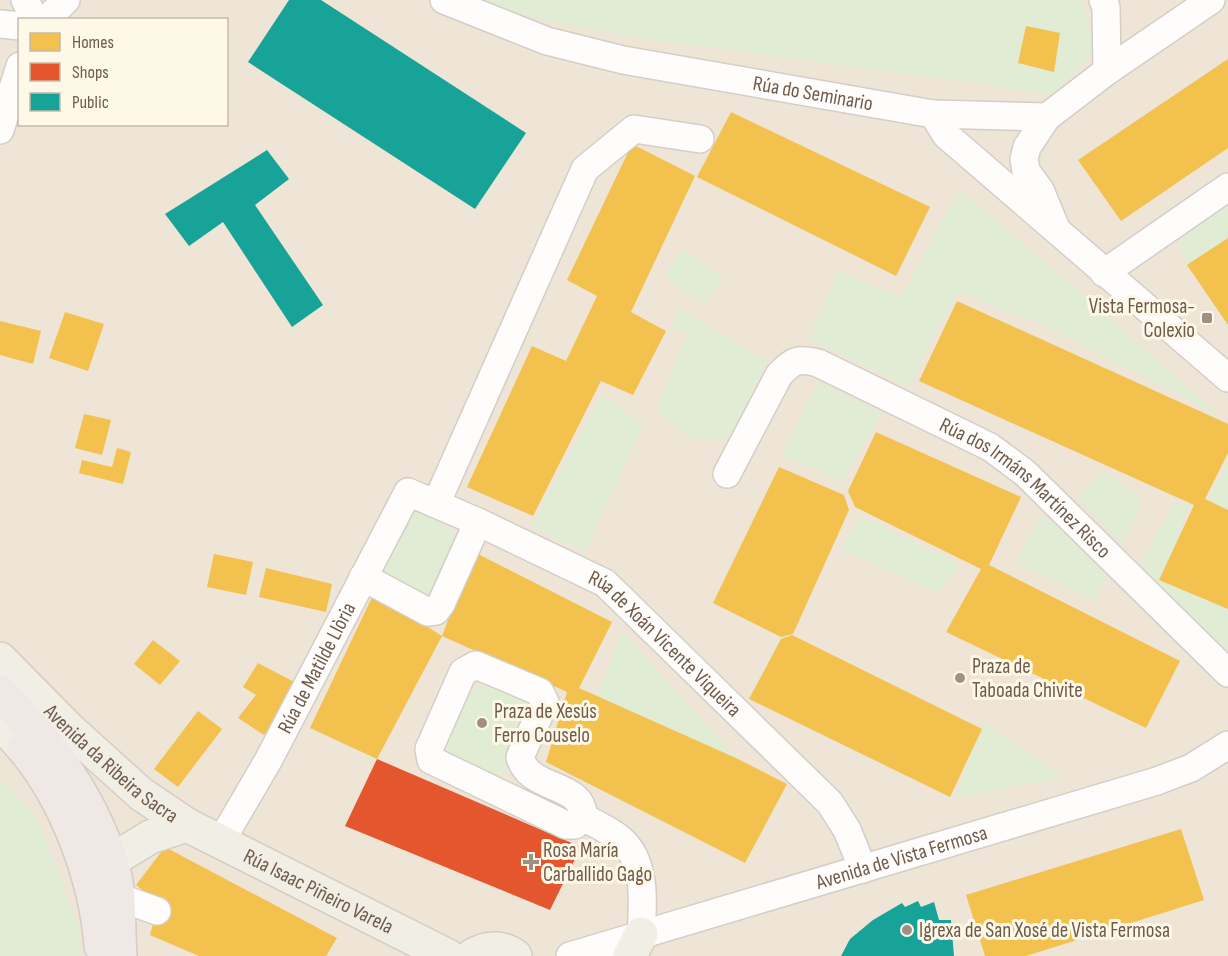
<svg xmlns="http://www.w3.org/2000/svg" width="1228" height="956" viewBox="0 0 1228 956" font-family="'Sofia Sans Condensed',sans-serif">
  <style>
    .residential { fill: #eee5d6; fill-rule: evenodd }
    .green { fill: #e0ecd4 }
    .homes { fill: #f2c14e }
    .shops { fill: #e4572e }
    .public { fill: #17a398 }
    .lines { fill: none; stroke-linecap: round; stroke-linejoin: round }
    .minor-casing { stroke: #d4cec7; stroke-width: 30 }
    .major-casing { stroke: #d4cdc5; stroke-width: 36 }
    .highway-casing { stroke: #d4cdc5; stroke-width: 36 }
    .minor { stroke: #fefdfc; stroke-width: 27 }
    .major { stroke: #f1eee5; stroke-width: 33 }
    .highway { stroke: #efe8e4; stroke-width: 33 }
    .poi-dot { fill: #9f9082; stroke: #fef8e9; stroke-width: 2 }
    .labels { text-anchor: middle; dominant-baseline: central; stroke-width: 6; stroke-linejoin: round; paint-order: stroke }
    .street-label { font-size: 21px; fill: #715c4b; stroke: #fef8e9 }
    .poi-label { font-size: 21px; fill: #715c4b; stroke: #fef8e9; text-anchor: start }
  </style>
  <rect width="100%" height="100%" fill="#f5f1e8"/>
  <!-- residential -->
  <path class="residential" d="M0 0H1228V956H0ZM20 20H226V124H20Z"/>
  <!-- green -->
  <g class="green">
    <polygon points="485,0 1080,0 1096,50 1053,94 642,38 527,17"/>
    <polygon points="959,190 1066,280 1220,416 1044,325 957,292 909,387 810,340 838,272 901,298"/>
    <polygon points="1228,199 1228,238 1187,265 1175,234"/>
    <polygon points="681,249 723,277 706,304 665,279"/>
    <polygon points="678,308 767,361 731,438 692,440 657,410 688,333 671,328"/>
    <polygon points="818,381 882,413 843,481 782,455"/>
    <polygon points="602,394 643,426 584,552 531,526"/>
    <polygon points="1228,460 1228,510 1208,500"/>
    <polygon points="1103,470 1144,501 1122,545 1078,498"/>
    <polygon points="1190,503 1162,582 1228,609 1228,648 1217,648 1136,570 1174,505"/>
    <polygon points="412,506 463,537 433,606 376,576"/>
    <polygon points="1043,514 1107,572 1096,600 1015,562"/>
    <polygon points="860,515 860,516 959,564 937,592 841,549"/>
    <polygon points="622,632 738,759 597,696"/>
    <polygon points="483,685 525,701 530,715 507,770 495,779 443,753 470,694"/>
    <polygon points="982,722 1062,777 956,798"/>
    <polygon points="0,779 38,819 79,927 81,956 0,956"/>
  </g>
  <!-- homes -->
  <g class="homes">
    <polygon points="1026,26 1060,33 1054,72 1018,63"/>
    <polygon points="1228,59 1228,148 1121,221 1078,160"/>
    <polygon points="731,112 930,207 896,276 697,177"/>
    <polygon points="632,144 695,176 631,312 666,331 633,395 601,381 533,516 467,487 532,346 566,361 597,296 567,280"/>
    <polygon points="1228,238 1228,325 1187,265"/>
    <polygon points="957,301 1228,424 1228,453 1205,499 1228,510 1228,609 1159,580 1194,505 919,381"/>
    <polygon points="65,312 104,324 88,371 49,358"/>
    <polygon points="0,321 41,331 33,364 0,355"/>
    <polygon points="84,414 111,420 102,455 75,448"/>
    <polygon points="876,432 1021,497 989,565 1180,661 1146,728 946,632 981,569 855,507 848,491"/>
    <polygon points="117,448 131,452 123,484 79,473 82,460 112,467"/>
    <polygon points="779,467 844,495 849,510 793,634 781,637 713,603"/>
    <polygon points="474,552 612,622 579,688 738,759 787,784 745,863 546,762 567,692 442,636 377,759 310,728 374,593 442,636"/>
    <polygon points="214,554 253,562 246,595 207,587"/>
    <polygon points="266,568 332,584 326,612 259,597"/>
    <polygon points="792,635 982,729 950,797 749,699 781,639"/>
    <polygon points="153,640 180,661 160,685 134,664"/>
    <polygon points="258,663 298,684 264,735 238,718 256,695 243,687"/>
    <polygon points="198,711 222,729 178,787 154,769"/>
    <polygon points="1181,829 1204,900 1026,956 985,956 966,895"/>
    <polygon points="165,847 337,938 326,956 199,956 150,935 159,903 136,885"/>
  </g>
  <!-- shops -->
  <polygon class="shops" points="377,759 581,847 550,910 345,826"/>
  <!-- public -->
  <g class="public">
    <polygon points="289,0 321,0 526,133 475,209 248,62"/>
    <polygon points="267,150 289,179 255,205 323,305 292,327 223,222 189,246 165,214"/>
    <polygon points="918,901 921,907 934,902 939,920 951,920 954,956 841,956 850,939 873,920 902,903 905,907"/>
  </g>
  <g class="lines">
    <!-- minor casing -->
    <g class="minor-casing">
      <g id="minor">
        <polyline points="25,0 35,20"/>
        <path id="s1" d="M444 0 547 41 623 60 933 114 1047 117"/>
        <polyline points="1103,0 1106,7 1107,71"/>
        <polyline points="46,20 66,0"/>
        <polyline points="0,24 20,26"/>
        <polyline points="933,114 946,135 1228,378"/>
        <polyline points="0,130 20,66"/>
        <polyline points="1055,226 1040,190 1026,171 1024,159 1027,147 1047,117 1107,71 1211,0"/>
        <polyline points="1104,273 1228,187"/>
        <path id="s2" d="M727 474 779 375C793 360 798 358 818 363L990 447 1025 473 1228 673"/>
        <polyline points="436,504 585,169 634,129 700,139"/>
        <polyline points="363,577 428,612 436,611 441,604 478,522"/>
        <path d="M476 665 540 692 545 702 520 757C529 792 584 781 583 817L575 825H566L431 760 429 749 463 672Z"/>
        <path d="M583 817C595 824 609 830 619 838 647 860 643 903 641 934"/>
        <path id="s3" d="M220 843 269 759 408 492 478 522 605 583 830 803 847 830 863 869"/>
        <polyline points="107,884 118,897 157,911"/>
        <path id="s4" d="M570 956 1157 781 1191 768 1228 745"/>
      </g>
    </g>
    <!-- major casing -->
    <g class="major-casing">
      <g id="major">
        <path id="s5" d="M0 659 69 729 141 794 187 825 448 956"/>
        <polyline points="0,722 24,749 35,753 47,764"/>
        <path d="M91 846C95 856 100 863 111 861L150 837 187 825"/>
        <path d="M472 956C486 947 501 946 515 956"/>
        <polyline points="630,956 641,934"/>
      </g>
    </g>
    <!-- highway casing -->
    <g class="highway-casing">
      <g id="highway">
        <path d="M0 692C41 736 75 774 99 830 106 847 113 864 116 882 120 907 118 931 120 956"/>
        <path d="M24 749C67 801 96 879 101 946"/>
      </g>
    </g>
    <!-- minor -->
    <use href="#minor" class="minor"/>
    <!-- major -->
    <use href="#major" class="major"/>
    <!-- highway -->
    <use href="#highway" class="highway"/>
  </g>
  <!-- markers -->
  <g class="poi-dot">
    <rect x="1201" y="312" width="12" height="12" rx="3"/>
    <circle cx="960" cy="678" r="6"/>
    <circle cx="482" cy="723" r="6"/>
    <path d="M528 853h6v6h6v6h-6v6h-6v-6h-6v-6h6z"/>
    <circle cx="907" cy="930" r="6"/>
  </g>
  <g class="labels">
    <!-- street labels -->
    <g class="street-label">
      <text stroke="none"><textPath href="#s1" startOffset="382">Rúa do Seminario</textPath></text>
      <text stroke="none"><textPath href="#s2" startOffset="400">Rúa dos Irmáns Martínez Risco</textPath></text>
      <text stroke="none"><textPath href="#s3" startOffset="700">Rúa de Xoán Vicente Viqueira</textPath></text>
      <text stroke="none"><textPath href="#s3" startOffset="200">Rúa de Matilde Llòria</textPath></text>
      <text stroke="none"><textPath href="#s5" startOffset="153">Avenida da Ribeira Sacra</textPath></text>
      <text stroke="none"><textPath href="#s4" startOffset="346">Avenida de Vista Fermosa</textPath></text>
      <text stroke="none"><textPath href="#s5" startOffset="398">Rúa Isaac Piñeiro Varela</textPath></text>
    </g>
    <!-- poi labels -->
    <g class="poi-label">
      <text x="1195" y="306" text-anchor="end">Vista Fermosa-<tspan x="1195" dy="24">Colexio</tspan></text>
      <text x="972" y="666">Praza de<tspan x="972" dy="24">Taboada Chivite</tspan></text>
      <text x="494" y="711">Praza de Xesús<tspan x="494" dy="24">Ferro Couselo</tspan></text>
      <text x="543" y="850">Rosa María<tspan x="543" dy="24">Carballido Gago</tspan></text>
      <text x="919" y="930">Igrexa de San Xosé de Vista Fermosa</text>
    </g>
  </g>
  <!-- legend -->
  <rect x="18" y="18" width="210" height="108" fill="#fef8e9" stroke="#c6baaa" stroke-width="1.5"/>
  <rect x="30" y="33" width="30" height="18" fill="#f2c14e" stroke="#c6baaa" stroke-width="1.5"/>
  <text x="72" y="48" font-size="18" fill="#715c4b">Homes</text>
  <rect x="30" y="63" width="30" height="18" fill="#e4572e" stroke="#c6baaa" stroke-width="1.5"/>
  <text x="72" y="78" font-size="18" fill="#715c4b">Shops</text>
  <rect x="30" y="93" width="30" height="18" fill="#17a398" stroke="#c6baaa" stroke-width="1.5"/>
  <text x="72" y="108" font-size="18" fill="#715c4b">Public</text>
</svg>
